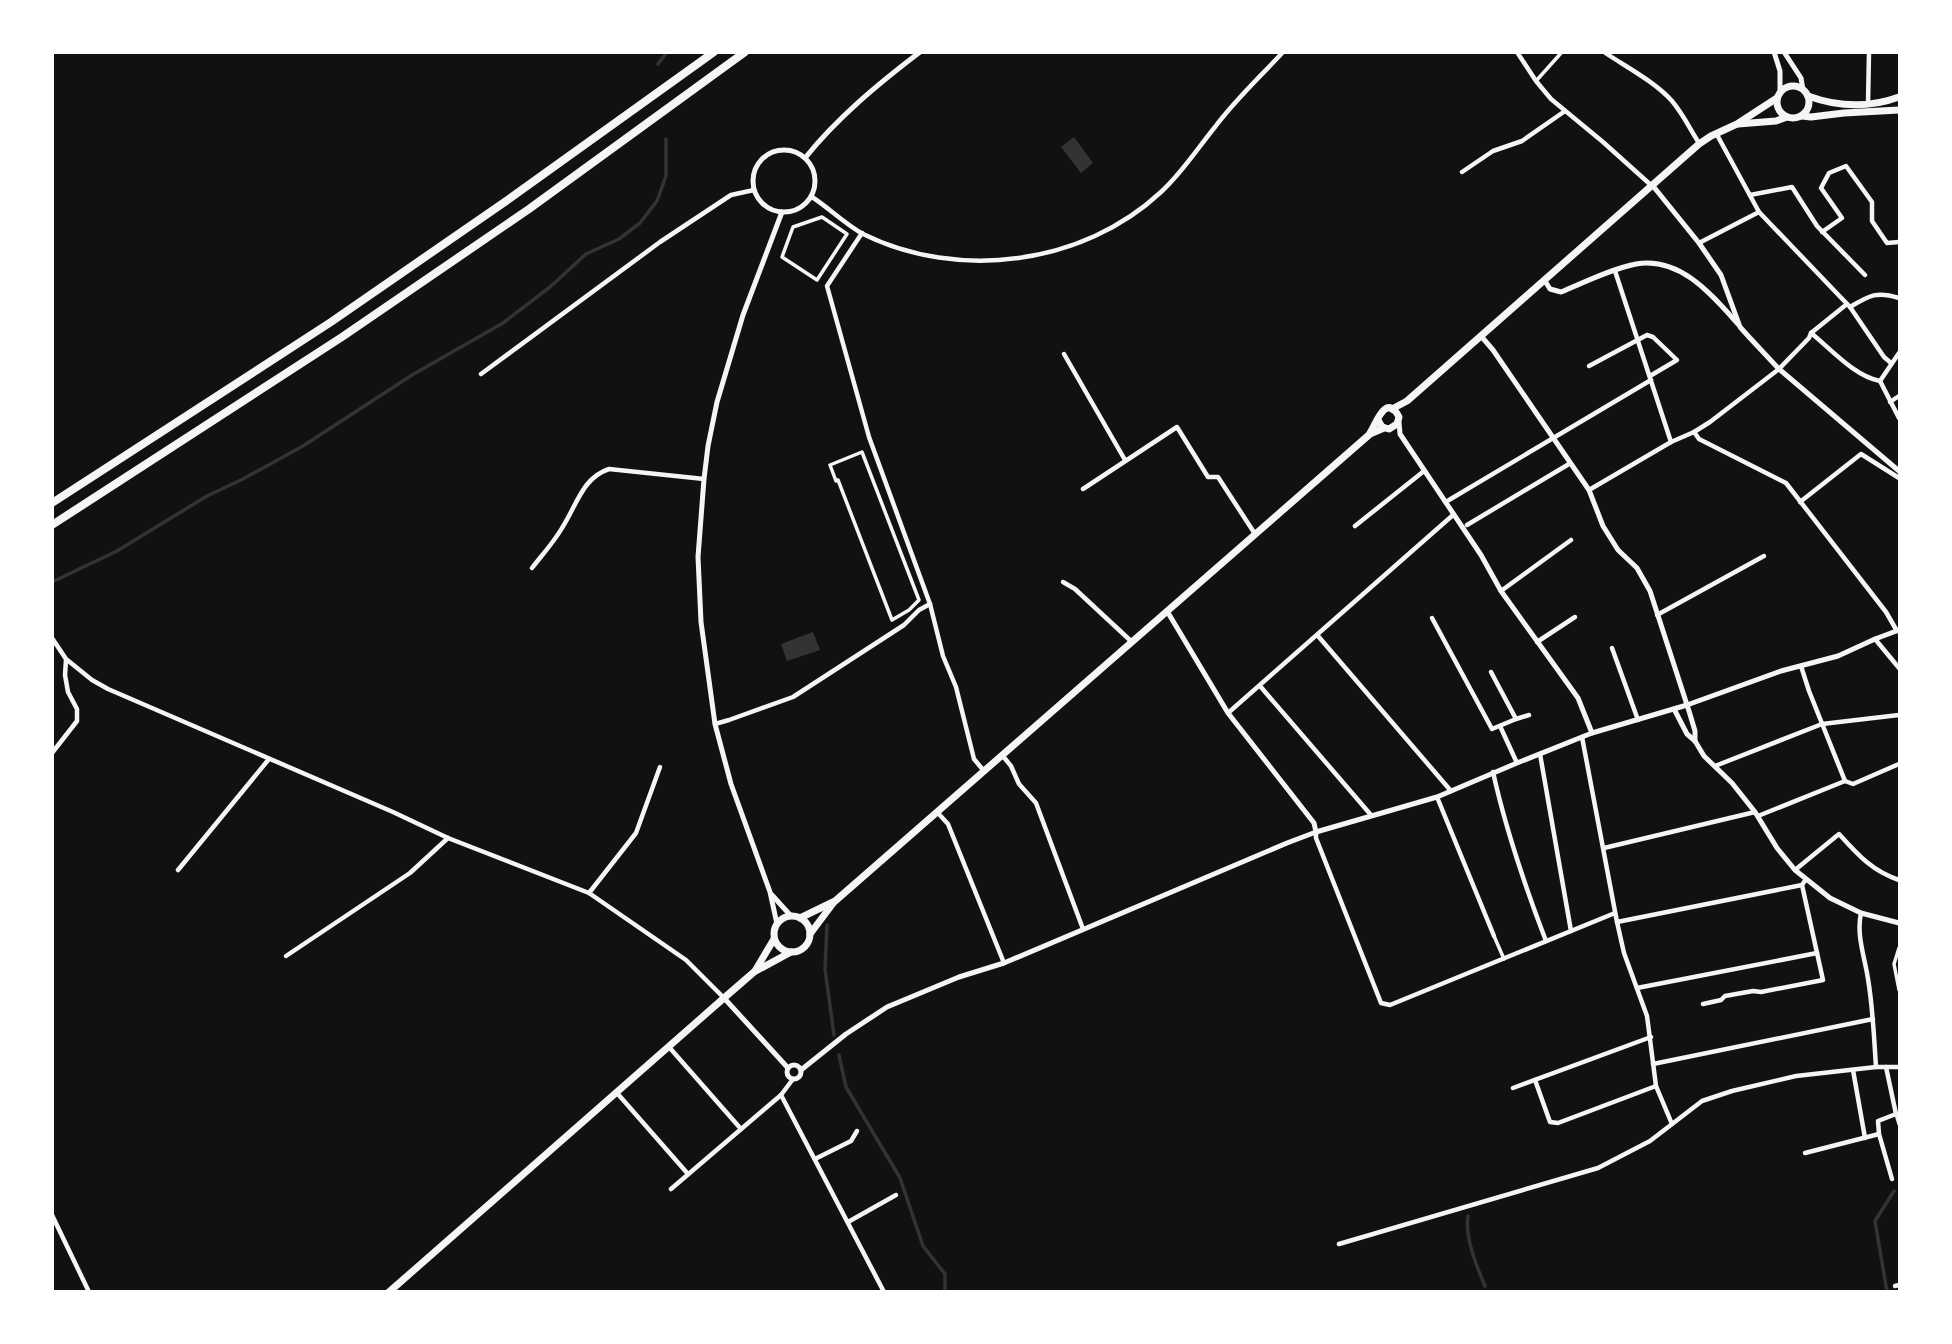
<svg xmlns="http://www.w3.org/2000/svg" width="1952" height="1344" viewBox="0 0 1952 1344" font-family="Lato,sans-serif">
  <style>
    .water { fill: #333 }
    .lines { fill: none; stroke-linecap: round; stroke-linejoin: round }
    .stream { stroke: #333; stroke-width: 3.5 }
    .pedestrian { stroke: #f5f5f5; stroke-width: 3.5 }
    .minor { stroke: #f5f5f5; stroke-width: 4.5 }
    .tertiary { stroke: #f5f5f5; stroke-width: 5 }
    .primary { stroke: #f5f5f5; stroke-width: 7 }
    .motorway { stroke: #f5f5f5; stroke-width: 8 }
  </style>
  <rect width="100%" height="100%" fill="#111"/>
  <!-- water -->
  <g class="water">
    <polygon points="1074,137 1093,163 1081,173 1061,147"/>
    <polygon points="813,632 820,650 787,661 781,644"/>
  </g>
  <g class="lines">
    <!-- stream -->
    <g class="stream">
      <polyline points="658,64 667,52"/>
      <polyline points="52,582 117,551 207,496 243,479 303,446 412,375 503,323 550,287 586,254 619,239 640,223 657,201 666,176 666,139"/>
      <polyline points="827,925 825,969 834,1035"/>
      <polyline points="839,1055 846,1087 900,1178 923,1246 945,1274 945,1292"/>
      <path d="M1468 1216C1465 1238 1476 1265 1485 1286"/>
      <polyline points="1887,1292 1875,1221 1894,1191"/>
    </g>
    <!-- pedestrian -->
    <g class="pedestrian">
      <polyline points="1536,81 1562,52"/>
      <polygon points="822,217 847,234 817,280 782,257 793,227"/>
      <polygon points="862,452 919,600 909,610 892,620 838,480 836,481 830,465"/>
      <polyline points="1494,936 1504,959"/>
      <polyline points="1899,990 1894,964 1899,948"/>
      <polyline points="1896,1114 1899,1124"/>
    </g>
    <!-- minor -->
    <g class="minor">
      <polyline points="1517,52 1536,81 1551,99 1603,142 1652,186"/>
      <path d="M1604 52C1626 67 1654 81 1672 101 1683 114 1690 129 1699 143"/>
      <polyline points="1868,104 1869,52"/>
      <polyline points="1716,133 1759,212 1850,307 1884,357 1891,363"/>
      <polyline points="1462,172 1493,151 1522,141 1565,111"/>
      <polyline points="1750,195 1792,187 1817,226 1865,275"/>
      <path d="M812 197C829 208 845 224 863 234 958 281 1083 265 1161 192 1182 173 1197 149 1215 127 1235 100 1260 77 1283 52"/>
      <polyline points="1822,232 1842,218 1821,188 1829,173 1846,166 1872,202 1872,221 1887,243 1899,242"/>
      <polyline points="862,233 827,286 869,437 930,604 943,656 956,687 974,759 984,771"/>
      <polyline points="1699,243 1759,212"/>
      <polyline points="1615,271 1671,442"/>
      <path d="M1850 307C1870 295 1877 291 1899 298"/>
      <path d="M1811 333C1831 349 1854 376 1880 381"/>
      <polyline points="1064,354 1125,460"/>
      <polyline points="1589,366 1647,335 1653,337 1677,360 1650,376"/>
      <polyline points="481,374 660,242 731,195 754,190"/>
      <polyline points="1880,381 1899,418"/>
      <polyline points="1880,381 1899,353"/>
      <polyline points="1890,402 1899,396"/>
      <polyline points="1694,432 1699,439 1786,483 1886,612 1897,631"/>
      <polyline points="1083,489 1177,427 1208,477 1218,477 1255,534"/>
      <polyline points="1589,490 1671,442 1694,432 1710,422 1779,369 1809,338 1811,333 1847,304"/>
      <polyline points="1449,500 1651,380"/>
      <polyline points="1800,502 1861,454 1899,478"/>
      <polyline points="1467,525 1569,464"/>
      <polyline points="1355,526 1424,471"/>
      <path d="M532 568C542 555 554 542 562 528 577 505 582 478 609 469L704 479"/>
      <polyline points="1063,582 1075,589 1132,642"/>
      <polyline points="1501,591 1571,540"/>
      <polyline points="1657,615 1764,556"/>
      <polyline points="1432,618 1492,729 1516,719 1491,672"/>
      <polyline points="1318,636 1451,791"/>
      <polyline points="52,638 66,659 92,680 108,689 393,812 448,838 589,893 686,960 724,998"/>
      <polyline points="1875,639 1899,668"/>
      <polyline points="1537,642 1575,617"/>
      <polyline points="1612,648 1638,720"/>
      <polyline points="1801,666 1809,691 1845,781"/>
      <polyline points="1260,686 1371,815"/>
      <polyline points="1228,713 1453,515"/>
      <polyline points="1516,719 1529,715"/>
      <polyline points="715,724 729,720 793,697 904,625 919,610 930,604"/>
      <polyline points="1500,726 1517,763"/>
      <polyline points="1582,737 1617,922 1624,953 1647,1016 1656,1086 1672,1124"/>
      <polyline points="52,753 77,721 77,709 68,692 65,675 66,660"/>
      <polyline points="1540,754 1571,931"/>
      <polyline points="1002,755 1011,766 1019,784 1036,803 1083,929"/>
      <polyline points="1715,766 1822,724 1899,715"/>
      <path d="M1493 772C1506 831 1525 886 1546 941"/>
      <polyline points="1437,797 1494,936"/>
      <polyline points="937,812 948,824 1004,963"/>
      <polyline points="1758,816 1845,781 1853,784 1899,764"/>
      <polyline points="1316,832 1316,838 1381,1003 1390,1005 1615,913"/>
      <polyline points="1604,848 1755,812"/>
      <polyline points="178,870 269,759"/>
      <path d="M1795 870 1839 834C1858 855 1872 871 1899 880"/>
      <polyline points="589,893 636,833 660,767"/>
      <path d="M1861 913C1856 935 1865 958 1868 979 1873 1008 1874 1038 1876 1067"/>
      <polyline points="1617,922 1802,885"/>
      <polyline points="286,956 410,873 448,838"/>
      <polyline points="1637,988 1817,953"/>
      <polyline points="1703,1004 1721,1000 1725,996 1753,991 1761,992 1823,980 1802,885 1806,879"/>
      <polyline points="669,1047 741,1129"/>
      <polyline points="1653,1064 1873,1019"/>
      <polyline points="1886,1067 1896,1114 1878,1121 1879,1134 1892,1179"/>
      <polyline points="1853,1070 1865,1138"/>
      <polyline points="1535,1080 1550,1122 1558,1123 1656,1086"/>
      <polyline points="1513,1088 1651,1037"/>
      <polyline points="617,1093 688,1174"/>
      <polyline points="781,1095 884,1292"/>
      <polyline points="1805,1153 1879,1134"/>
      <polyline points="815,1159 851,1141 857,1131"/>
      <polyline points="671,1189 781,1095 793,1079"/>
      <polyline points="52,1215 89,1292"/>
      <polyline points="848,1222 896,1195"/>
      <polyline points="1339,1244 1598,1168 1650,1141 1702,1101 1732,1091 1796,1076 1876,1067 1899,1067"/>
      <polyline points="1895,1286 1899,1285"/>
    </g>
    <!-- tertiary -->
    <g class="tertiary">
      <polyline points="1774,52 1780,71 1780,91"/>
      <polyline points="1784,52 1801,78 1803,90"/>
      <circle cx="784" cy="181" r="31"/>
      <path d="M805 158C838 117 878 84 920 52"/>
      <polyline points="1653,186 1699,243 1721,275 1740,327 1749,337 1779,369 1899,471"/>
      <path d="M1545 281 1550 289 1561 292C1585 282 1611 269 1636 264 1680 256 1712 295 1738 324"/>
      <polyline points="1481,336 1493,350 1589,490 1603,526 1618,550 1637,568 1650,591 1689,711 1695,731 1695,741"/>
      <polyline points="1399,422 1400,434 1481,555 1501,591 1578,698 1592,733"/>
      <polyline points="1167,611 1228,713 1314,823 1316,832"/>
      <polyline points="1674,709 1687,734 1695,741 1704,756 1732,783 1755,812 1777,848 1795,870 1830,898 1861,913 1899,923"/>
      <polyline points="772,895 791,916"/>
      <polyline points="777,924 770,892 731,784 715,724 701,622 698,557 704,479 708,446 717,402 743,315 782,212"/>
      <polyline points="724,998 788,1068"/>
      <circle cx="794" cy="1072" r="7"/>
      <polyline points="801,1070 846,1034 887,1007 959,977 1004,963 1287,843 1316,832 1437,797 1517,763 1592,733 1687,705 1781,671 1838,656 1875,639 1899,630"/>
    </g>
    <!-- primary -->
    <g class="primary">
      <circle cx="1793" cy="102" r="16"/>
      <path d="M1808 96C1838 107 1869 108 1899 97"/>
      <polyline points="1802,116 1811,117 1844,113 1899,110"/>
      <polyline points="1738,124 1776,121 1787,117"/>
      <polyline points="1392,409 1407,401 1699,144 1711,136 1737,124 1777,98"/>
      <path d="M1370 433C1376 424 1386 392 1399 417L1397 424 1389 429 1382 427 1378 420"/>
      <circle cx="792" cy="934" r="18"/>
      <polyline points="800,918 833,902"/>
      <polyline points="810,934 834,902 1362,441 1370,434 1384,428"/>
      <polyline points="755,971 774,939"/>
      <polyline points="389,1292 724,998 754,972 791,952"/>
    </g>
    <!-- motorway -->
    <g class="motorway">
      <polyline points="52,503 331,322 509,199 714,52"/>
      <polyline points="52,525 342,337 529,209 745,52"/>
    </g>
  </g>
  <!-- border -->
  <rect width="1952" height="1344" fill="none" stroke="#ffffff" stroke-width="108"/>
</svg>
